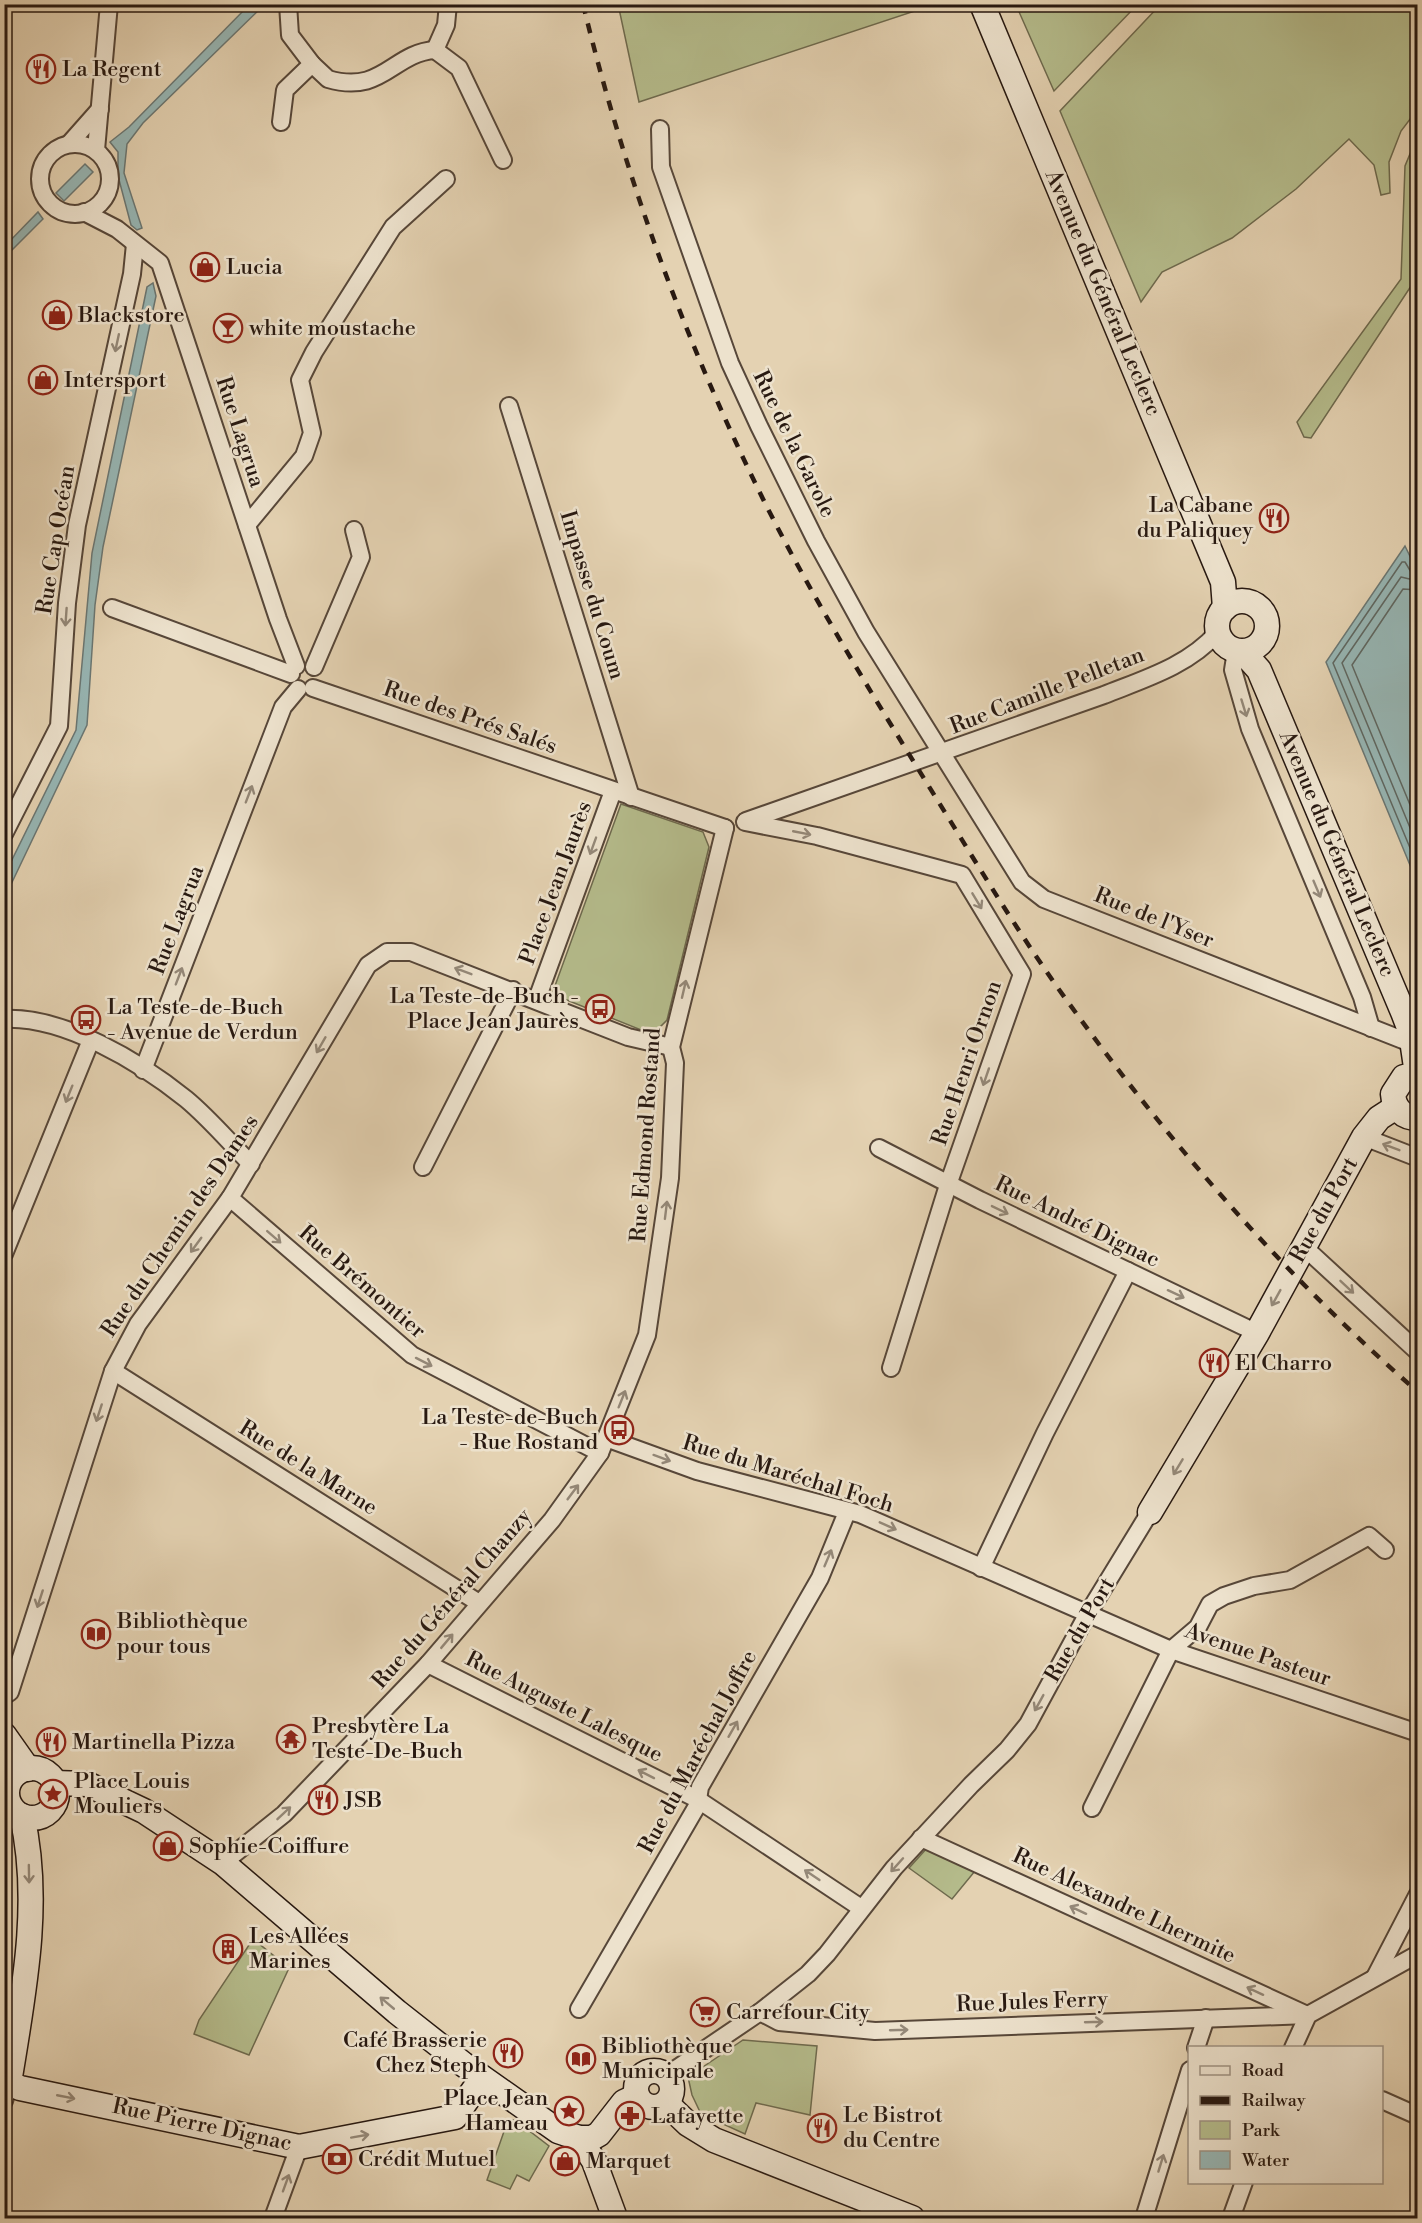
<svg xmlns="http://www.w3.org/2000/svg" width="1422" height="2223" viewBox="0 0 1422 2223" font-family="'Libre Bodoni',serif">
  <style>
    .green { fill: #b5bc8c; stroke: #6e6a4e; stroke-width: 1.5 }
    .water { fill: #97b6b4; stroke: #6b7773; stroke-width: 1.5 }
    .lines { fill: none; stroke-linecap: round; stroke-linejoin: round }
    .shore { stroke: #606862; stroke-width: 1.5 }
    .street-casing { stroke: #574739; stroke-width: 20 }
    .secondary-casing { stroke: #281911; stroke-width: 27 }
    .street { stroke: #ede2cd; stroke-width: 16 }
    .secondary { stroke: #ede2cd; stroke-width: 24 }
    .rail { stroke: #281911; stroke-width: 4.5; stroke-dasharray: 10 10; stroke-linecap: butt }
    .oneway { stroke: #948878 }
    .labels { text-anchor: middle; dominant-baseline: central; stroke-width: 5; stroke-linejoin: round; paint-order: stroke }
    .poi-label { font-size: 22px; fill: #281911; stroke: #ede2cd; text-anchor: start }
    .street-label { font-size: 22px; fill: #281911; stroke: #ede2cd }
  </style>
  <rect width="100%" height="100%" fill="#e4d2b2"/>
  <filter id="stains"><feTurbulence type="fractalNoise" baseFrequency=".00333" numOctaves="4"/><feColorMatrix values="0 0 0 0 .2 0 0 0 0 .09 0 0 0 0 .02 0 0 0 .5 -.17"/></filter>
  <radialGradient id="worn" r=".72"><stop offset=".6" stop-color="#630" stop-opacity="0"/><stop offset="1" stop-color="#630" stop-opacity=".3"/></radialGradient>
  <!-- green -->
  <g class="green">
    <polygon points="618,4 933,4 933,5 639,102"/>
    <polygon points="1016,5 1137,5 1054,91"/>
    <polygon points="1160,5 1417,5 1417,110 1401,131 1389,162 1390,193 1381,195 1374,165 1349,139 1296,189 1232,238 1162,272 1141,302 1060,111"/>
    <polygon points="1417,137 1417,277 1311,438 1304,437 1297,422 1401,279 1405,166"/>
    <polygon points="621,804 703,832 709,847 667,1020 658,1029 646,1032 552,994"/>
    <polygon points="928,1847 975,1871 952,1899 909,1868"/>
    <polygon points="253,1939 289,1968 249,2055 194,2034 199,2020"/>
    <polygon points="743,2040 817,2046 810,2115 756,2103 745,2134 701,2114 692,2095 688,2077"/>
    <polygon points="508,2120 515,2120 549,2146 529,2181 517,2175 510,2189 487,2180"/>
  </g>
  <!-- water -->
  <g class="water">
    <polygon points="250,4 264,5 143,123 127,144 124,173 142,228 137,230 131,225 118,176 118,152 110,142 129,127"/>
    <polygon points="85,164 93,172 64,201 56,193"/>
    <polygon points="38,212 43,219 5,257 5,246"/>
    <polygon points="153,283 156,296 103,547 95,605 87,725 5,897 5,874 76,730 92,553 147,287"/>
    <polygon points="1405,546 1418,573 1417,882 1326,662"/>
  </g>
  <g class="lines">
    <!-- shore -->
    <g class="shore">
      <polyline points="1418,574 1411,572 1405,562 1402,562 1333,663 1418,867"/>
      <polyline points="1418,581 1401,577 1342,663 1418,847"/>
      <polyline points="1418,590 1403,589 1352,665 1418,824"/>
    </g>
    <!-- street casing -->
    <g class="street-casing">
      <g id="street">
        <polyline points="448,4 446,25 435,50 459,68 503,160"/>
        <path d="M312 64 328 79C383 95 392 53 435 50"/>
        <polyline points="281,122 285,90 312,64 290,35 288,4"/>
        <polyline points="660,129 661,167 730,363 759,426 816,541 866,632 1022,882 1044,899 1413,1044"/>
        <circle cx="75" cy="179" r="35"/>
        <polyline points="69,144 100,109"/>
        <polyline points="96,150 109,4"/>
        <polyline points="84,212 117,229 160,263 278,619 296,666"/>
        <polyline points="509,406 631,797"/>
        <polyline points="247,525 304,456 312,433 300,380 314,352 393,227 446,179"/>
        <polyline points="112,608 291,674"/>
        <polyline points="1236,651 1233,670 1250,729 1362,997 1371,1028"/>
        <polyline points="314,667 361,557 354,530"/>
        <polyline points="313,688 725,828"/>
        <path d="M746 821 1104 695C1144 679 1188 666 1217 633"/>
        <polyline points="745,822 817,836 962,875 1022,974 949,1182 891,1368"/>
        <polyline points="4,834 59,726 67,603 77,525 132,274 135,244"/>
        <polyline points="537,999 613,791"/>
        <path d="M4 1019C64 1016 140 1062 186 1099 209 1118 229 1142 251 1164"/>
        <polyline points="143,1070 283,707 298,689"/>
        <polyline points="1364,1137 1418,1158"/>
        <polyline points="879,1148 980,1200 1257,1333"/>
        <polyline points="423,1167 513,990"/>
        <polyline points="230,1198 412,1355 600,1453"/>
        <polyline points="1304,1247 1418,1352"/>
        <polyline points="4,1254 91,1040"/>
        <polyline points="113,1371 479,1603"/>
        <polyline points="606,1438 697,1471 860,1514 1171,1650 1418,1733"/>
        <polyline points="981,1568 1045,1433 1128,1271"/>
        <polyline points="428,1664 697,1799 861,1908"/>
        <polyline points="4,1696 10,1692 113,1371 138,1324 230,1198 368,965 387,952 411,952 628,1037 671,1047"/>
        <polyline points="4,1798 7,1797"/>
        <polyline points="1092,1808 1171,1650 1198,1627 1210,1604 1224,1596 1254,1586 1290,1580 1369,1536 1385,1550"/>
        <polyline points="921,1838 1305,2014"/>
        <polyline points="223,1863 284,1814 428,1664 552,1520 600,1453 647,1335 670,1178 675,1063 671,1047 725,828"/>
        <polyline points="1375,1977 1418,1894"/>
        <polyline points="579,2009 697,1806 700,1787 820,1578 847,1512"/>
        <polyline points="760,2012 779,2022 875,2031 1308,2015"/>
        <polyline points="1196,2048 1206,2018"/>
        <polyline points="1293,2048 1308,2015 1418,1954"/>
        <polyline points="667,2075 760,2012 808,1974 827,1954 894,1868 971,1785 1007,1750 1028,1724 1087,1615 1150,1512"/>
        <polyline points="4,2082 9,2083 4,2101"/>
        <polyline points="1382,2100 1418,2116"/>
        <polyline points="4,2218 6,2218"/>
        <polyline points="273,2218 299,2147"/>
        <polyline points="1144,2218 1190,2070"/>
        <polyline points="1231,2218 1244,2182"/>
      </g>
    </g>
    <!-- secondary casing -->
    <g class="secondary-casing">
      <g id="secondary">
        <polyline points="982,4 1223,582 1225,608"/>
        <circle cx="1242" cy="626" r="25"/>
        <polyline points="1243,652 1259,670 1403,1012 1411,1033 1417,1074"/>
        <path d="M1418 1075 1404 1077 1393 1094C1394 1109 1403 1118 1418 1118"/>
        <polyline points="1150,1512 1257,1333 1364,1137 1379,1118 1396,1107"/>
        <polyline points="4,1735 28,1769"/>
        <circle cx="32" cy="1793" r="25"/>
        <polyline points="54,1783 87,1784 144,1811 223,1863 397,2012 463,2064 558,2131 579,2138 592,2138 599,2134 624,2102 637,2096"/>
        <path d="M22 1816C42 1903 23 1996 9 2083L20 2088 299 2147 455 2117 482 2078"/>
        <circle cx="654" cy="2089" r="18"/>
        <polyline points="666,2103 688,2124 714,2140 912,2218"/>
        <polyline points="579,2138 594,2161 615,2218"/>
      </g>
    </g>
    <!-- street -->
    <use href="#street" class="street"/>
    <!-- secondary -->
    <use href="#secondary" class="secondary"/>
    <!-- rail -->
    <path class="rail" d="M583 4C625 178 687 347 767 507 815 602 872 694 928 785 976 862 1022 940 1076 1013 1176 1151 1289 1280 1418 1392"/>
  </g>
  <!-- one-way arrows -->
  <defs><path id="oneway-shaft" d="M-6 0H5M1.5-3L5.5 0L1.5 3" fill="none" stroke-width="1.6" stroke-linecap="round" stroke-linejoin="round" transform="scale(1.5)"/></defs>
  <g class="oneway">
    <use href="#oneway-shaft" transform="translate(117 343) rotate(102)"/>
    <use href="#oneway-shaft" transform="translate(66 617) rotate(94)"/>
    <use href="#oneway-shaft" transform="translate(1244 708) rotate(73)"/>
    <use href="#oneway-shaft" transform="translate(249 794) rotate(-69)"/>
    <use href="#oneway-shaft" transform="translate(802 833) rotate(11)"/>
    <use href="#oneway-shaft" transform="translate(593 846) rotate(110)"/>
    <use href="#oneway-shaft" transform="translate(1317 889) rotate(67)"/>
    <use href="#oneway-shaft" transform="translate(977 901) rotate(59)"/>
    <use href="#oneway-shaft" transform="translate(463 971) rotate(-159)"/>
    <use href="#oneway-shaft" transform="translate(179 976) rotate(-69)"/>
    <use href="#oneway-shaft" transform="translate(684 989) rotate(-77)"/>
    <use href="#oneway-shaft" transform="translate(321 1045) rotate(120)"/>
    <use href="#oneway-shaft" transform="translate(986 1077) rotate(109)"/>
    <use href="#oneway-shaft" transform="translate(69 1094) rotate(112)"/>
    <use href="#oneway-shaft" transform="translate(1391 1147) rotate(-159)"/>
    <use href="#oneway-shaft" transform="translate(666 1210) rotate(-83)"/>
    <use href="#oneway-shaft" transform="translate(1000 1210) rotate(26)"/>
    <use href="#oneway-shaft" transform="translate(274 1237) rotate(41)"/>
    <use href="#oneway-shaft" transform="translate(196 1245) rotate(126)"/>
    <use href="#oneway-shaft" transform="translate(1347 1287) rotate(43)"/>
    <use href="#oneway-shaft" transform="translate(1176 1294) rotate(25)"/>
    <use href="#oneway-shaft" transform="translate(1276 1298) rotate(119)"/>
    <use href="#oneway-shaft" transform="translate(424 1362) rotate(27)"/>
    <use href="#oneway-shaft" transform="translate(622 1399) rotate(-68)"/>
    <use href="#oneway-shaft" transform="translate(99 1413) rotate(108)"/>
    <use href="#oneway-shaft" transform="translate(662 1458) rotate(20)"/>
    <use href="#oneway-shaft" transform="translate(1178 1467) rotate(121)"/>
    <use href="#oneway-shaft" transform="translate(573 1492) rotate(-53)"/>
    <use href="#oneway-shaft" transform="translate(888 1526) rotate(24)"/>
    <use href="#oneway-shaft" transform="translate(828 1558) rotate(-67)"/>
    <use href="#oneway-shaft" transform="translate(40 1599) rotate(108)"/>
    <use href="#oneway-shaft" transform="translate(447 1641) rotate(-50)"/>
    <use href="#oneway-shaft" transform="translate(1039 1703) rotate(119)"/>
    <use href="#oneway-shaft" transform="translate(733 1729) rotate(-60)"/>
    <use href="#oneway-shaft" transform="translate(646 1774) rotate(-153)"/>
    <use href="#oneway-shaft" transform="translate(284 1813) rotate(-43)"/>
    <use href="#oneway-shaft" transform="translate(897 1865) rotate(132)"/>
    <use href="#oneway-shaft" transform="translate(29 1874) rotate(89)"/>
    <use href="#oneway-shaft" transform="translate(812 1875) rotate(-146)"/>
    <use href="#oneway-shaft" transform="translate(1078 1910) rotate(-155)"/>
    <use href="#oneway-shaft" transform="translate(1255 1991) rotate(-155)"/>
    <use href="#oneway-shaft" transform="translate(387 2003) rotate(-140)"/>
    <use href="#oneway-shaft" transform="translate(1094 2022) rotate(-2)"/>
    <use href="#oneway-shaft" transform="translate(899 2030) rotate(-2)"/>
    <use href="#oneway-shaft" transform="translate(66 2097) rotate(11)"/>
    <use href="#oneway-shaft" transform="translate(360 2136) rotate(-10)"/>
    <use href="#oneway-shaft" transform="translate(1161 2163) rotate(-73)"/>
    <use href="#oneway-shaft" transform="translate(286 2183) rotate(-70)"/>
  </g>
  <!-- icons -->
  <defs>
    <g id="restaurant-ring" transform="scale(1.5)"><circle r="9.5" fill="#ede2cd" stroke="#8f2418" stroke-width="1.5"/><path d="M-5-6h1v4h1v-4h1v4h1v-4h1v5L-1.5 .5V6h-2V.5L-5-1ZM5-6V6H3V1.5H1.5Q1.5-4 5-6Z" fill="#8f2418"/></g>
    <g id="shop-ring" transform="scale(1.5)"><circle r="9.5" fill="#ede2cd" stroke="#8f2418" stroke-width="1.5"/><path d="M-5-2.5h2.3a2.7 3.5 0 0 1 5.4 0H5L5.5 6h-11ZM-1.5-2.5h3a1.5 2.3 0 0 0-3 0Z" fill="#8f2418"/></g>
    <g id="bar-ring" transform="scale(1.5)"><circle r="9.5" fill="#ede2cd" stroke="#8f2418" stroke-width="1.5"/><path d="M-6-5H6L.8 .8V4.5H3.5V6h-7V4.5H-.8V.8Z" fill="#8f2418"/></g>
    <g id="bus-ring" transform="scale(1.5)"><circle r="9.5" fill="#ede2cd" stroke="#8f2418" stroke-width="1.5"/><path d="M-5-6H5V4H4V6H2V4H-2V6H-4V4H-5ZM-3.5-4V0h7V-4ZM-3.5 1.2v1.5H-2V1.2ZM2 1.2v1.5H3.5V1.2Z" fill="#8f2418"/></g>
    <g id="library-ring" transform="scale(1.5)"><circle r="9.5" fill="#ede2cd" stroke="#8f2418" stroke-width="1.5"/><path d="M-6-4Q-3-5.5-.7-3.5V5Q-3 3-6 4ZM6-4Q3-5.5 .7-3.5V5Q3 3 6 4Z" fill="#8f2418"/></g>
    <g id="temple-ring" transform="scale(1.5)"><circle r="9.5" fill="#ede2cd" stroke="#8f2418" stroke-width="1.5"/><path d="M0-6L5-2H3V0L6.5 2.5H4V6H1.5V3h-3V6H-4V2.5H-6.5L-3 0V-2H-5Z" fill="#8f2418"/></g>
    <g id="sight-ring" transform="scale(1.5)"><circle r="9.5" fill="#ede2cd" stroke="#8f2418" stroke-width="1.5"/><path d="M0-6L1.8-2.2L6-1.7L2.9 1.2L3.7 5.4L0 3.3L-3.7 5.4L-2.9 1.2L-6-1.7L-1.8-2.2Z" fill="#8f2418"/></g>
    <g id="building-ring" transform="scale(1.5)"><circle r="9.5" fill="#ede2cd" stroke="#8f2418" stroke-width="1.5"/><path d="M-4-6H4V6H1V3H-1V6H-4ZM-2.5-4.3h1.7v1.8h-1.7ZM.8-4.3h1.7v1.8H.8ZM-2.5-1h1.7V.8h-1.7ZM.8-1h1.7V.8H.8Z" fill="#8f2418"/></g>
    <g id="supermarket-ring" transform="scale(1.5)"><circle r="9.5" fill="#ede2cd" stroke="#8f2418" stroke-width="1.5"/><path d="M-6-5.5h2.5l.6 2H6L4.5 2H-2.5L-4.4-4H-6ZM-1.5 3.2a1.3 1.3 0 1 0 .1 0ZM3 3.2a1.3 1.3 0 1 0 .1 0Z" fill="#8f2418"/></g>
    <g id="pharmacy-ring" transform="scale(1.5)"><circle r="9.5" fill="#ede2cd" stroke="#8f2418" stroke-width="1.5"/><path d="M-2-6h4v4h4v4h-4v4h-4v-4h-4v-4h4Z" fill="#8f2418"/></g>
    <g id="bank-ring" transform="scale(1.5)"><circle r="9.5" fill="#ede2cd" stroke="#8f2418" stroke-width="1.5"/><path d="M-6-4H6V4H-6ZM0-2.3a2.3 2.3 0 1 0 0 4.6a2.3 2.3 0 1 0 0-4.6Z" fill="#8f2418"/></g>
  </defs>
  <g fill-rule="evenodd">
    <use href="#restaurant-ring" x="41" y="69"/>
    <use href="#shop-ring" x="205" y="267"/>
    <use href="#shop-ring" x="57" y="315"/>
    <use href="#bar-ring" x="228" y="328"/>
    <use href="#shop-ring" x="43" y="380"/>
    <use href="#restaurant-ring" x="1274" y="518"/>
    <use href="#bus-ring" x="600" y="1009"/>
    <use href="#bus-ring" x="86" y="1020"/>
    <use href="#restaurant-ring" x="1214" y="1363"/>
    <use href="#bus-ring" x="619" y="1430"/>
    <use href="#library-ring" x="96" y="1634"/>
    <use href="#temple-ring" x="291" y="1739"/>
    <use href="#restaurant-ring" x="51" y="1742"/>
    <use href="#sight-ring" x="53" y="1794"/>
    <use href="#restaurant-ring" x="323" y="1800"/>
    <use href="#shop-ring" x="168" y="1846"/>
    <use href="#building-ring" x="228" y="1949"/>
    <use href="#supermarket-ring" x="705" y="2012"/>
    <use href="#restaurant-ring" x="508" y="2053"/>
    <use href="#library-ring" x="581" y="2059"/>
    <use href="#sight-ring" x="569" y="2111"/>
    <use href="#pharmacy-ring" x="630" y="2116"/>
    <use href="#restaurant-ring" x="822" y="2128"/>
    <use href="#bank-ring" x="337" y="2159"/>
    <use href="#shop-ring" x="565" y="2161"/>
  </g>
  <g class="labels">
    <!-- poi labels -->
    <g class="poi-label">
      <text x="62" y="69">La Regent</text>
      <text x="226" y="267">Lucia</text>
      <text x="78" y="315">Blackstore</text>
      <text x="249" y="328">white moustache</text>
      <text x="64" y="380">Intersport</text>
      <text x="1253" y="505" text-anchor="end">La Cabane<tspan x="1253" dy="25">du Paliquey</tspan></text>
      <text x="579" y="996" text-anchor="end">La Teste-de-Buch -<tspan x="579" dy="25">Place Jean Jaurès</tspan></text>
      <text x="107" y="1007">La Teste-de-Buch<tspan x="107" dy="25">- Avenue de Verdun</tspan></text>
      <text x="1235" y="1363">El Charro</text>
      <text x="598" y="1417" text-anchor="end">La Teste-de-Buch<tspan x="598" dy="25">- Rue Rostand</tspan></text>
      <text x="117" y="1621">Bibliothèque<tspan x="117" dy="25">pour tous</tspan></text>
      <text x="312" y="1726">Presbytère La<tspan x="312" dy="25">Teste-De-Buch</tspan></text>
      <text x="72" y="1742">Martinella Pizza</text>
      <text x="74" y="1781">Place Louis<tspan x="74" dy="25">Mouliers</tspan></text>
      <text x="344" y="1800">JSB</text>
      <text x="189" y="1846">Sophie-Coiffure</text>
      <text x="249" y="1936">Les Allées<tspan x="249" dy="25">Marines</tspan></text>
      <text x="726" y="2012">Carrefour City</text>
      <text x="487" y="2040" text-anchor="end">Café Brasserie<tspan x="487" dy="25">Chez Steph</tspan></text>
      <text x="602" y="2046">Bibliothèque<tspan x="602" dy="25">Municipale</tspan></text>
      <text x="548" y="2098" text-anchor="end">Place Jean<tspan x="548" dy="25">Hameau</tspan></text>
      <text x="843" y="2115">Le Bistrot<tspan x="843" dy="25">du Centre</tspan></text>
      <text x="651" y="2116">Lafayette</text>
      <text x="358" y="2159">Crédit Mutuel</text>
      <text x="586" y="2161">Marquet</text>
    </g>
    <!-- street labels -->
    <g class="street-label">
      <text transform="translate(1103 293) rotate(67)">Avenue du Général Leclerc</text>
      <text transform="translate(240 432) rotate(72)">Rue Lagrua</text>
      <text transform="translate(794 444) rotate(64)">Rue de la Garole</text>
      <text transform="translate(56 540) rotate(-81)">Rue Cap Océan</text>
      <text transform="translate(592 595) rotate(73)">Impasse du Coum</text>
      <text transform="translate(1047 691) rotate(-21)">Rue Camille Pelletan</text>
      <text transform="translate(470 718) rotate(19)">Rue des Prés Salés</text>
      <text transform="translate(1337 854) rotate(67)">Avenue du Général Leclerc</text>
      <text transform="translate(556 883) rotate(-70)">Place Jean Jaurès</text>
      <text transform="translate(1154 918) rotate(22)">Rue de l'Yser</text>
      <text transform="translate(177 920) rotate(-69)">Rue Lagrua</text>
      <text transform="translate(967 1063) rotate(-71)">Rue Henri Ornon</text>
      <text transform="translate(646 1135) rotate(-86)">Rue Edmond Rostand</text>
      <text transform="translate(1324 1210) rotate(-61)">Rue du Port</text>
      <text transform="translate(1077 1222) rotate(26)">Rue André Dignac</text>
      <text transform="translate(180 1226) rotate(-56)">Rue du Chemin des Dames</text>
      <text transform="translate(362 1282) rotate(41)">Rue Brémontier</text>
      <text transform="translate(308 1468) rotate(32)">Rue de la Marne</text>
      <text transform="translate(788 1474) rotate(17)">Rue du Maréchal Foch</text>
      <text transform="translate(452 1599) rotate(-49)">Rue du Général Chanzy</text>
      <text transform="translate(1080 1630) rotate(-60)">Rue du Port</text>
      <text transform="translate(1258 1655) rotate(19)">Avenue Pasteur</text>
      <text transform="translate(564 1707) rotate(27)">Rue Auguste Lalesque</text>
      <text transform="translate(698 1752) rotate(-62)">Rue du Maréchal Joffre</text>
      <text transform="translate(1124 1906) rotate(25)">Rue Alexandre Lhermite</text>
      <text transform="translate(1032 2002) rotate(-2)">Rue Jules Ferry</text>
      <text transform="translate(202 2125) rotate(12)">Rue Pierre Dignac</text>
    </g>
  </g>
  <!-- margin -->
  <rect width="1422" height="2223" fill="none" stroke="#e4d2b2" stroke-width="24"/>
  <rect x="6" y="6" width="1410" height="2211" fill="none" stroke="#281911" stroke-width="3"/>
  <rect x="12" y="12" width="1398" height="2199" fill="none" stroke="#281911" stroke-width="1.5"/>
  <!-- legend -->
  <rect x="1188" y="2046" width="195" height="138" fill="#ede2cd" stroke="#9e9282" stroke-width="1.5"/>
  <rect x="1200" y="2066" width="30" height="9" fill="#ede2cd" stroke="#9e9282" stroke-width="1.5"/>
  <text x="1242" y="2076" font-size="18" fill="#281911">Road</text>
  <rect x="1200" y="2096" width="30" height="9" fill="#281911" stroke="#9e9282" stroke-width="1.5"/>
  <text x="1242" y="2106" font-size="18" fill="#281911">Railway</text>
  <rect x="1200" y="2121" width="30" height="18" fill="#b5bc8c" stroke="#9e9282" stroke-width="1.5"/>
  <text x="1242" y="2136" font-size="18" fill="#281911">Park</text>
  <rect x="1200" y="2151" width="30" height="18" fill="#97b6b4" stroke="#9e9282" stroke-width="1.5"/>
  <text x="1242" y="2166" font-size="18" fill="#281911">Water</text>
  <rect width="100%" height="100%" filter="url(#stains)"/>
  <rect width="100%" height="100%" fill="url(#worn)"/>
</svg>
